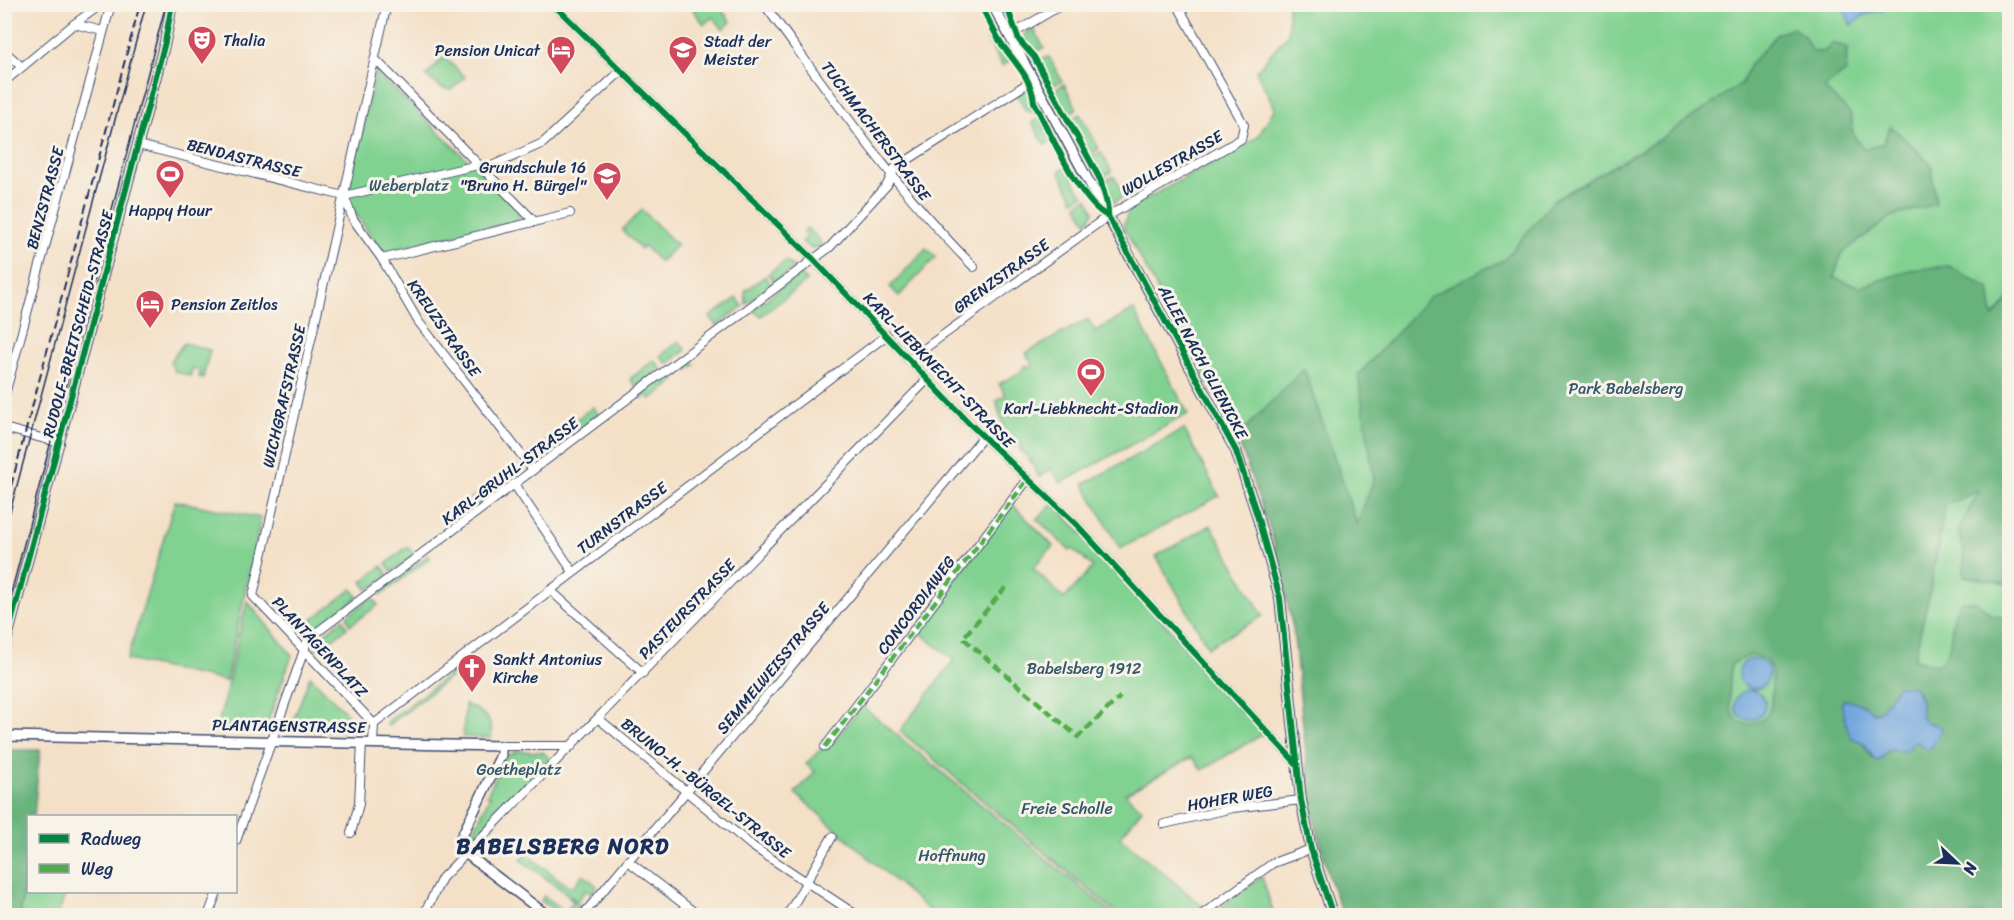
<svg xmlns="http://www.w3.org/2000/svg" width="2014" height="920" viewBox="0 0 2014 920" font-family="Sriracha,sans-serif">
  <style>
    .green { fill: #81d191; stroke: #4e8078; stroke-width: 1.5 }
    .forest { fill: #68b37b; stroke: #42716c; stroke-width: 1.5; fill-rule: evenodd }
    .water { fill: #71a6de; stroke: #466a9e; stroke-width: 1.5 }
    .lines { fill: none; stroke-linecap: round; stroke-linejoin: round }
    .minor-casing { stroke: #3c4a6e; stroke-width: 10 }
    .tertiary-casing { stroke: #3c4a6e; stroke-width: 12 }
    .minor { stroke: #fff; stroke-width: 8 }
    .tertiary { stroke: #fff; stroke-width: 9 }
    .tram { stroke: #1b2f5e; stroke-width: 1.5 }
    .rail { stroke: #1b2f5e; stroke-width: 2; stroke-dasharray: 9 4.5; stroke-linecap: butt }
    .quiet { stroke: #52ab49; stroke-width: 4.5; stroke-dasharray: 9 4.5; stroke-linecap: butt }
    .cycleway-casing { stroke: #f7f3e8; stroke-width: 10 }
    .cycleway { stroke: #00873e; stroke-width: 6 }
    .labels { text-anchor: middle; dominant-baseline: central; stroke-width: 6; stroke-linejoin: round; paint-order: stroke }
    .poi-label { font-size: 16px; fill: #1b2f5e; stroke: #f7f3e8; text-anchor: start }
    .street-label { font-size: 16px; fill: #1b2f5e; stroke: #f7f3e8 }
    .park-label { font-size: 16px; fill: #34586b; stroke: #f7f3e8 }
    .district-label { font-size: 22px; font-weight: bold; letter-spacing: 1.5px; fill: #1b2f5e; stroke: #f7f3e8 }
  </style>
  <rect width="100%" height="100%" fill="#f7f3e8"/>
  <filter id="ink" filterUnits="userSpaceOnUse"><feTurbulence type="fractalNoise" baseFrequency=".0167" numOctaves="2"/><feDisplacementMap in="SourceGraphic" scale="12" xChannelSelector="R" yChannelSelector="G"/><feConvolveMatrix kernelMatrix="1 2 1 2 8 2 1 2 1" color-interpolation-filters="sRGB"/></filter>
  <filter id="wash" filterUnits="userSpaceOnUse"><feTurbulence type="fractalNoise" baseFrequency=".008" numOctaves="4" result="noise"/><feDisplacementMap in="SourceGraphic" scale="24" xChannelSelector="R" yChannelSelector="G"/><feGaussianBlur stdDeviation="1.35" result="paint"/><feColorMatrix in="noise" values="0 0 0 0 0 0 0 0 0 0 0 0 0 0 0 0 0 1.4 0 .05"/><feComposite in="paint" operator="in"/></filter>
  <g filter="url(#wash)">
    <rect width="100%" height="100%" fill="#f4e0c7"/>
    <!-- green -->
    <g class="green">
      <polygon points="700,4 718,5 731,22 723,29 713,17 704,24 693,10"/>
      <polygon points="1288,5 2009,5 2009,915 1343,915 1331,884 1312,810 1293,628 1272,535 1237,437 1123,226 1130,208 1252,141 1259,135 1275,108 1256,71 1288,34"/>
      <polygon points="1033,28 1044,48 1031,52 1023,39 1025,33"/>
      <polygon points="994,34 1011,60 1002,66 987,38"/>
      <polygon points="444,57 465,77 451,90 442,88 426,76"/>
      <polygon points="1049,57 1062,81 1052,86 1038,59"/>
      <polygon points="376,72 518,208 520,215 517,221 382,252 345,199"/>
      <polygon points="1064,84 1077,109 1067,114 1054,90"/>
      <polygon points="1026,89 1031,90 1032,103 1038,113 1026,111 1017,94"/>
      <polygon points="1080,114 1099,149 1089,155 1070,120"/>
      <polygon points="1040,118 1053,141 1045,145 1032,122"/>
      <polygon points="1101,152 1112,172 1101,178 1091,158"/>
      <polygon points="1066,167 1079,190 1084,195 1074,200 1059,171"/>
      <polygon points="1114,176 1125,196 1113,203 1106,192 1104,193 1103,182"/>
      <polygon points="1088,198 1094,212 1087,223 1077,204"/>
      <polygon points="642,210 677,245 660,262 644,246 641,249 622,230"/>
      <polygon points="807,228 820,240 821,247 811,248 802,242 807,237 803,232"/>
      <polygon points="926,248 936,257 899,296 890,287"/>
      <polygon points="786,261 794,267 775,282 768,274"/>
      <polygon points="800,274 807,281 761,316 752,310"/>
      <polygon points="765,276 771,285 746,304 745,291"/>
      <polygon points="737,298 743,306 717,326 710,317"/>
      <path d="M1134 310 1188 414 1061 483 1052 469 1039 477 1030 460 1020 450 1022 447 1020 443 1016 447 1006 437C1007 426 997 415 997 400L1006 395 999 384 1023 371 1022 368 1027 365 1029 368 1033 366 1026 353 1088 319 1095 331Z"/>
      <polygon points="679,341 686,350 667,364 660,356"/>
      <polygon points="184,343 210,350 203,378 199,377 200,370 192,369 190,376 174,371 170,361"/>
      <polygon points="690,358 695,365 687,371 685,368 673,377 675,381 651,399 647,395 642,399 640,396"/>
      <polygon points="654,360 661,368 636,387 630,379"/>
      <polygon points="593,407 599,415 578,431 570,424"/>
      <polygon points="566,427 572,435 548,453 546,450 536,457 530,454"/>
      <polygon points="1184,429 1219,496 1120,549 1084,484"/>
      <polygon points="516,465 522,473 500,490 493,482"/>
      <polygon points="489,485 496,493 475,509 469,501"/>
      <polygon points="175,501 261,518 226,681 127,660"/>
      <polygon points="1054,503 1265,733 1202,770 1192,757 1125,794 1142,809 1120,837 1205,908 1194,915 1120,916 900,731 954,660 917,630 1012,504 1053,546 1033,568 1064,599 1093,567 1073,549 1070,551 1037,519"/>
      <polygon points="1211,525 1263,616 1208,647 1156,556"/>
      <polygon points="407,547 415,554 392,572 386,564"/>
      <polygon points="428,555 430,558 381,595 379,592"/>
      <polygon points="382,566 388,575 368,590 362,582"/>
      <polygon points="352,589 358,597 311,633 301,628"/>
      <polygon points="372,597 378,605 350,625 347,616"/>
      <polygon points="247,601 292,655 266,727 259,731 217,730"/>
      <polygon points="343,619 347,628 318,650 314,645 315,640"/>
      <polygon points="455,670 458,671 388,726 386,723"/>
      <polygon points="310,676 360,727 357,731 290,730"/>
      <path d="M465 704C481 711 495 718 491 738L463 737Z"/>
      <polygon points="862,706 1114,915 934,915 795,793 815,772 806,764 823,747 827,750"/>
      <polygon points="517,751 543,752 550,759 476,837 472,834 490,796 487,795 506,756"/>
      <polygon points="526,854 568,886 575,885 583,874 597,886 591,894 586,890 577,901 521,860"/>
      <polygon points="28,856 28,892 66,892 58,915 20,916"/>
      <polygon points="1262,877 1274,915 1208,916"/>
      <polygon points="544,896 566,912 573,902 568,896 581,906 572,915 561,915 541,901"/>
    </g>
    <!-- forest -->
    <g class="forest">
      <path d="M1793 28 1804 36 1812 51C1822 53 1826 52 1832 43L1847 47 1846 71 1824 88 1851 114 1853 135 1865 149 1882 144 1891 126 1931 164 1936 204 1891 217 1841 254 1834 278 1861 287 1909 270 1949 266 1989 288 1993 317 2009 298V584L1964 576V550L1958 531 1979 491 1945 505 1930 591 1914 659 1936 665C1960 652 1943 623 1962 601L1977 602 1993 616 2009 618V915H1343L1331 884 1312 810 1293 628 1272 535 1237 437 1304 369 1357 524 1374 479 1358 375 1430 296 1505 259 1554 200 1660 139 1742 83 1749 66 1777 34ZM1751 655C1774 658 1773 673 1772 693 1771 698 1772 706 1769 711 1762 727 1737 730 1731 710 1727 698 1731 678 1731 664ZM1899 686 1917 690 1921 701V716L1926 722 1933 723 1940 733 1935 740 1922 746 1917 740 1889 750 1881 760 1873 759C1858 738 1852 725 1844 700 1853 703 1871 713 1879 712Z"/>
      <polygon points="5,750 40,750 34,816 28,816 28,856 20,915 5,915"/>
    </g>
    <!-- water -->
    <g class="water">
      <polygon points="1833,5 1881,5 1884,10 1866,14 1851,25 1844,10"/>
      <circle cx="1754" cy="674" r="15"/>
      <polygon points="1898,686 1914,686 1921,701 1921,716 1926,722 1941,726 1942,730 1930,750 1924,749 1917,740 1905,751 1889,750 1877,762 1864,743 1850,737 1841,703 1847,700 1864,705 1874,713 1879,712"/>
      <circle cx="1750" cy="705" r="15"/>
    </g>
  </g>
  <g filter="url(#ink)">
    <g class="lines">
      <!-- minor casing -->
      <g class="minor-casing">
        <g id="minor">
          <polyline points="553,4 813,259 970,424 1077,525 1296,763"/>
          <path d="M764 4C831 95 894 187 974 267"/>
          <polyline points="74,24 103,31"/>
          <polyline points="1009,36 1063,4"/>
          <polyline points="4,51 22,67"/>
          <polyline points="375,59 535,222"/>
          <polyline points="4,82 74,24 102,4"/>
          <polyline points="138,145 344,196 478,165"/>
          <polyline points="483,170 543,143 621,71"/>
          <polyline points="345,198 353,219 382,259 418,321 533,470"/>
          <polyline points="382,259 570,213"/>
          <polyline points="910,359 1108,216 1241,139 1244,125 1177,4"/>
          <polyline points="4,398 111,4"/>
          <polyline points="4,428 60,443"/>
          <polyline points="514,484 573,572"/>
          <polyline points="550,590 643,673"/>
          <polyline points="599,719 752,846 858,916"/>
          <polyline points="374,724 887,335"/>
          <polyline points="373,743 374,724 253,596 387,4"/>
          <polyline points="501,746 572,746"/>
          <polyline points="825,747 1028,479"/>
          <polyline points="1164,824 1233,808 1301,800"/>
          <polyline points="351,833 359,804 362,743"/>
          <polyline points="236,841 308,639 830,247 887,185 895,168 1033,80"/>
          <polyline points="628,861 699,916"/>
          <polyline points="208,916 217,892"/>
          <polyline points="423,916 442,878 927,380"/>
          <polyline points="582,916 983,437"/>
          <polyline points="787,916 832,837"/>
          <polyline points="1200,916 1273,863 1311,849"/>
        </g>
      </g>
      <!-- tertiary casing -->
      <g class="tertiary-casing">
        <g id="tertiary">
          <polyline points="992,4 1236,451 1257,515 1280,598 1301,800 1311,849 1333,916"/>
          <polyline points="4,649 165,42 172,4"/>
          <polyline points="4,736 501,746 501,755 460,840 460,849 548,916"/>
        </g>
      </g>
      <!-- minor -->
      <use href="#minor" class="minor"/>
      <!-- tertiary -->
      <use href="#tertiary" class="tertiary"/>
      <!-- tram -->
      <g class="tram">
        <polyline points="4,534 146,4"/>
        <polyline points="4,620 166,4"/>
      </g>
      <!-- rail -->
      <polyline class="rail" points="4,512 140,4"/>
      <!-- quiet -->
      <g class="quiet">
        <polyline points="1006,587 963,638 1078,737 1120,697"/>
        <polyline points="825,747 1028,479"/>
      </g>
      <!-- cycleway casing -->
      <g class="cycleway-casing">
        <g id="cycleway">
          <polyline points="553,4 813,259 970,424 1077,525 1296,763"/>
          <path d="M980 4C988 18 994 33 1003 46 1016 63 1032 80 1034 102 1049 130 1081 205 1108 216"/>
          <path d="M1006 4 1019 40 1034 57 1101 181C1103 193 1109 203 1108 216"/>
          <polyline points="1108,216 1236,451 1257,515 1280,598 1301,800 1311,849 1333,916"/>
          <polyline points="4,649 165,42 172,4"/>
        </g>
      </g>
      <!-- cycleway -->
      <use href="#cycleway" class="cycleway"/>
    </g>
  </g>
  <!-- icons -->
  <defs>
    <g id="theatre-pin" transform="scale(1.5)"><path d="M0 17L-7.5 6A9.5 9.5 0 1 1 7.5 6Z" fill="#d1495b" stroke="#f7f3e8"/><path d="M-5-5.5Q0-4 5-5.5V0Q5 5 0 6Q-5 5-5 0ZM-3.3-2.5H-1v1.5H-3.3ZM1-2.5H3.3v1.5H1ZM-2.8 1Q0 5.5 2.8 1Z" fill="#fff"/></g>
    <g id="hotel-pin" transform="scale(1.5)"><path d="M0 17L-7.5 6A9.5 9.5 0 1 1 7.5 6Z" fill="#d1495b" stroke="#f7f3e8"/><path d="M-6-4.5h1.5V1H6V5H4.5V3h-9V5H-6ZM-4 0a1.8 1.8 0 1 1 3.6 0ZM.5 0V-2.5h3Q6-2.5 6 0Z" fill="#fff"/></g>
    <g id="school-pin" transform="scale(1.5)"><path d="M0 17L-7.5 6A9.5 9.5 0 1 1 7.5 6Z" fill="#d1495b" stroke="#f7f3e8"/><path d="M0-5L7-2L0 1L-7-2ZM-4 1L0 2.5L4 1V4Q0 6-4 4Z" fill="#fff"/></g>
    <g id="stadium-pin" transform="scale(1.5)"><path d="M0 17L-7.5 6A9.5 9.5 0 1 1 7.5 6Z" fill="#d1495b" stroke="#f7f3e8"/><path d="M0-5a6.5 5 0 1 0 0 10a6.5 5 0 1 0 0-10ZM-3.5-1.8h7v3.6h-7Z" fill="#fff"/></g>
    <g id="church-pin" transform="scale(1.5)"><path d="M0 17L-7.5 6A9.5 9.5 0 1 1 7.5 6Z" fill="#d1495b" stroke="#f7f3e8"/><path d="M-1.2-6h2.4v3.5h3.3v2.4h-3.3V6h-2.4V-.1h-3.3v-2.4h3.3Z" fill="#fff"/></g>
  </defs>
  <g fill-rule="evenodd">
    <use href="#theatre-pin" x="202" y="40"/>
    <use href="#hotel-pin" x="561" y="50"/>
    <use href="#school-pin" x="683" y="50"/>
    <use href="#stadium-pin" x="170" y="174"/>
    <use href="#school-pin" x="607" y="176"/>
    <use href="#hotel-pin" x="150" y="304"/>
    <use href="#stadium-pin" x="1091" y="372"/>
    <use href="#church-pin" x="472" y="668"/>
  </g>
  <g class="labels">
    <!-- poi labels -->
    <g class="poi-label">
      <text x="223" y="40">Thalia</text>
      <text x="704" y="41">Stadt der<tspan x="704" dy="18">Meister</tspan></text>
      <text x="540" y="50" text-anchor="end">Pension Unicat</text>
      <text x="586" y="167" text-anchor="end">Grundschule 16<tspan x="586" dy="18">"Bruno H. Bürgel"</tspan></text>
      <text x="170" y="210" text-anchor="middle">Happy Hour</text>
      <text x="171" y="304">Pension Zeitlos</text>
      <text x="1091" y="408" text-anchor="middle">Karl-Liebknecht-Stadion</text>
      <text x="493" y="659">Sankt Antonius<tspan x="493" dy="18">Kirche</tspan></text>
    </g>
    <!-- street labels -->
    <g class="street-label">
      <text transform="translate(876 131) rotate(53)">TUCHMACHERSTRASSE</text>
      <text transform="translate(244 158) rotate(14)">BENDASTRASSE</text>
      <text transform="translate(1172 163) rotate(-30)">WOLLESTRASSE</text>
      <text transform="translate(45 198) rotate(-75)">BENZSTRASSE</text>
      <text transform="translate(1001 276) rotate(-36)">GRENZSTRASSE</text>
      <text transform="translate(78 324) rotate(-75)">RUDOLF-BREITSCHEID-STRASSE</text>
      <text transform="translate(444 328) rotate(55)">KREUZSTRASSE</text>
      <text transform="translate(1203 362) rotate(62)">ALLEE NACH GLIENICKE</text>
      <text transform="translate(939 370) rotate(46)">KARL-LIEBKNECHT-STRASSE</text>
      <text transform="translate(284 396) rotate(-77)">WICHGRAFSTRASSE</text>
      <text transform="translate(510 471) rotate(-37)">KARL-GRUHL-STRASSE</text>
      <text transform="translate(622 518) rotate(-37)">TURNSTRASSE</text>
      <text transform="translate(916 605) rotate(-53)">CONCORDIAWEG</text>
      <text transform="translate(687 609) rotate(-46)">PASTEURSTRASSE</text>
      <text transform="translate(320 647) rotate(47)">PLANTAGENPLATZ</text>
      <text transform="translate(773 668) rotate(-50)">SEMMELWEISSTRASSE</text>
      <text transform="translate(289 726) rotate(1)">PLANTAGENSTRASSE</text>
      <text transform="translate(706 788) rotate(39)">BRUNO-H.-BÜRGEL-STRASSE</text>
      <text transform="translate(1230 798) rotate(-10)">HOHER WEG</text>
    </g>
    <!-- park labels -->
    <g class="park-label">
      <text x="409" y="185">Weberplatz</text>
      <text x="1626" y="388">Park Babelsberg</text>
      <text x="1084" y="668">Babelsberg 1912</text>
      <text x="519" y="769">Goetheplatz</text>
      <text x="1067" y="808">Freie Scholle</text>
      <text x="952" y="855">Hoffnung</text>
    </g>
    <!-- district labels -->
    <g class="district-label">
      <text x="563" y="846">BABELSBERG NORD</text>
    </g>
  </g>
  <!-- margin -->
  <rect width="2014" height="920" fill="none" stroke="#f7f3e8" stroke-width="24"/>
  <!-- legend -->
  <rect x="27" y="815" width="210" height="78" fill="#f7f3e8" stroke="#9fa5b1" stroke-width="1.5"/>
  <rect x="39" y="834" width="30" height="9" fill="#00873e" stroke="#9fa5b1" stroke-width="1.5"/>
  <text x="81" y="845" font-size="18" fill="#1b2f5e">Radweg</text>
  <rect x="39" y="864" width="30" height="9" fill="#52ab49" stroke="#9fa5b1" stroke-width="1.5"/>
  <text x="81" y="875" font-size="18" fill="#1b2f5e">Weg</text>
  <!-- north arrow -->
  <g transform="translate(1957 863) rotate(113)" stroke="#f7f3e8" stroke-width="4.5" paint-order="stroke">
  <path d="M0-4.5L10 22L0 15L-10 22Z" fill="#1b2f5e"/>
  <text y="-9" font-size="16" font-weight="bold" text-anchor="middle" fill="#1b2f5e">N</text>
  </g>
</svg>
